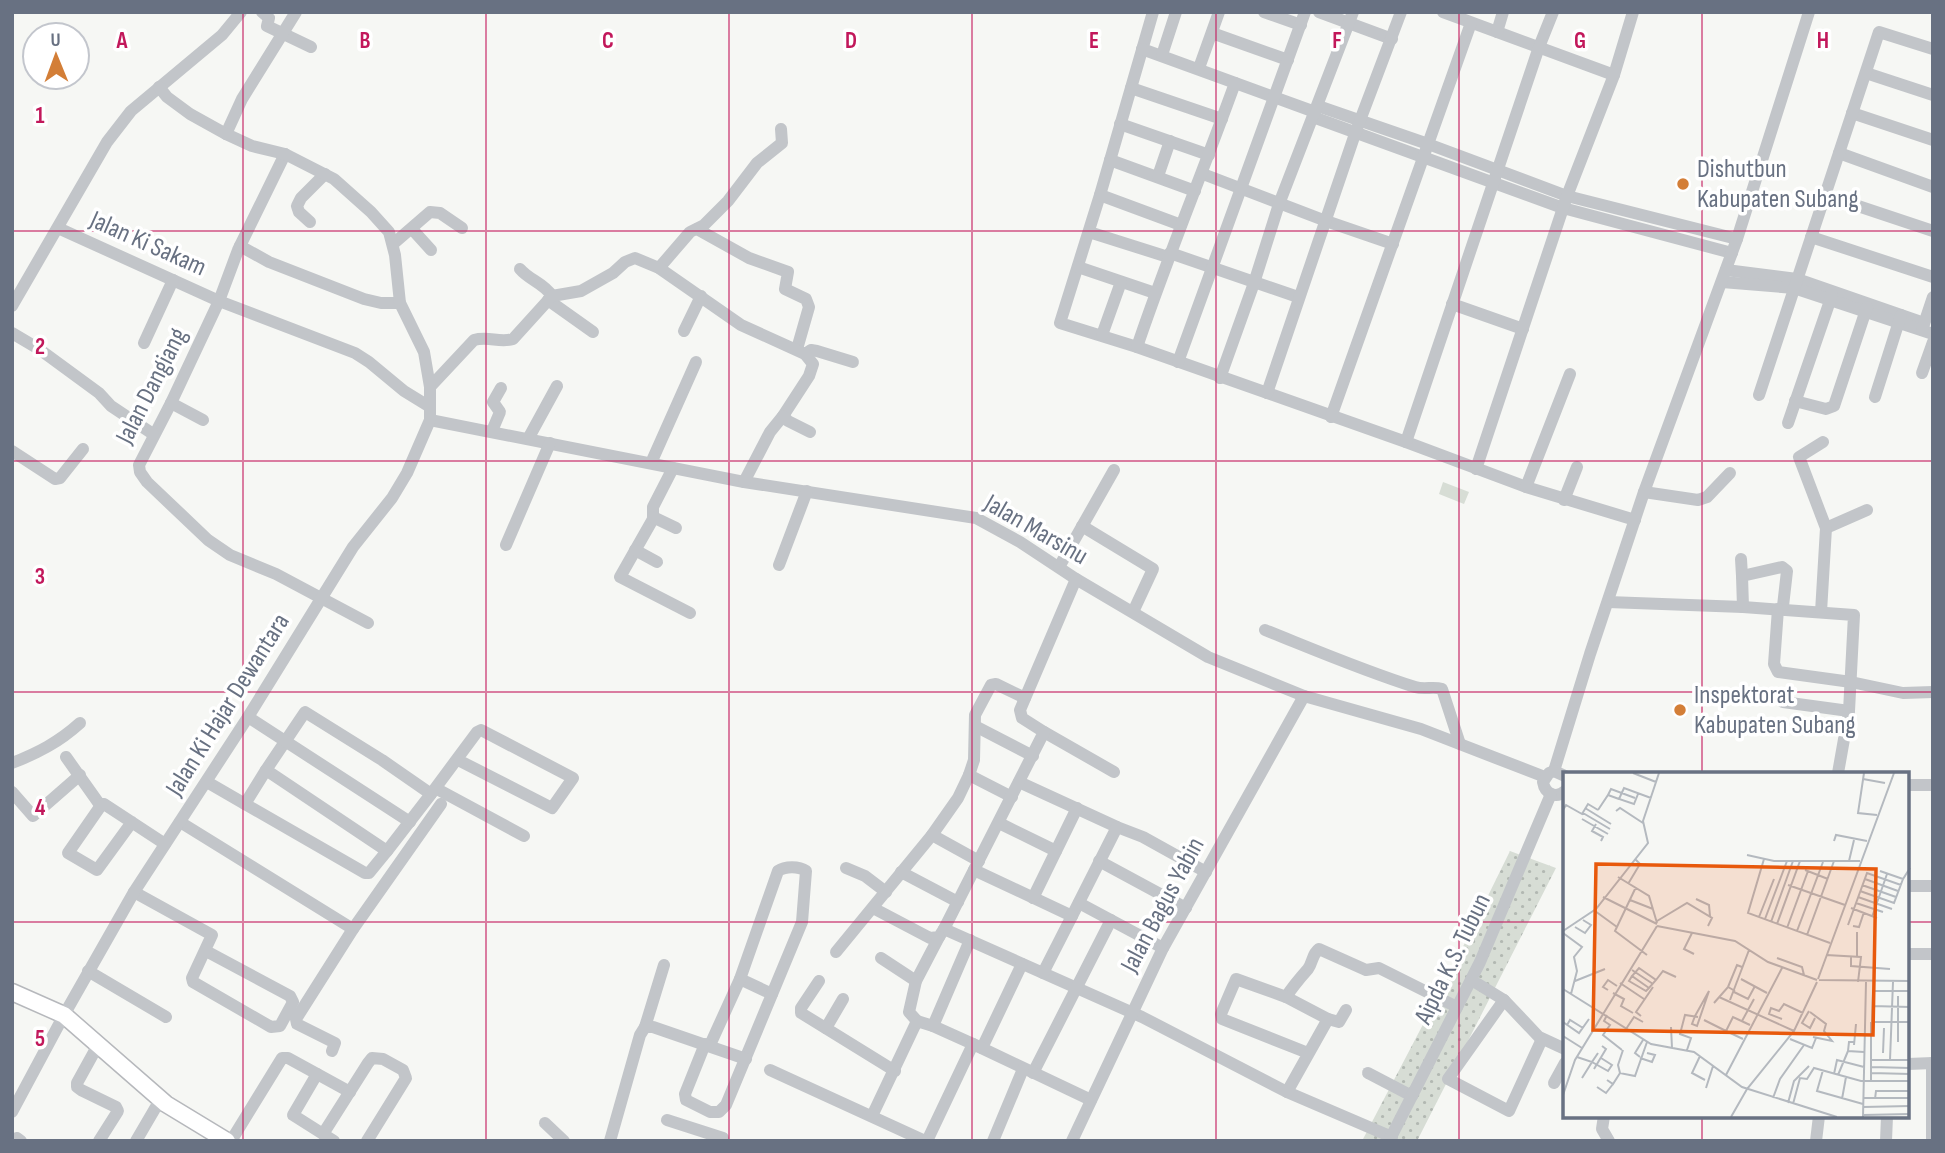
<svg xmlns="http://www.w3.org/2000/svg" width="1945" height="1153" viewBox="0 0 1945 1153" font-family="'Sofia Sans Condensed',sans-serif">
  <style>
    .grass { fill: #d7ddd5 }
    .park { fill: url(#park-dots) }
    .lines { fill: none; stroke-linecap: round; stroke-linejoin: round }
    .major-casing { stroke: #b6b8bc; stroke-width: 19 }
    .minor { stroke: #c2c5c9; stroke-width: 12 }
    .major { stroke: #fff; stroke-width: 16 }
    .grid { fill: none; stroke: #c2185b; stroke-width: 2; stroke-opacity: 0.55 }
    .poi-dot { fill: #d37e37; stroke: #fff; stroke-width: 2.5 }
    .labels { text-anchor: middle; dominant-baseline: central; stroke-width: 7; stroke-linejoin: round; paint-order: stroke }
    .poi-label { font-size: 26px; fill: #687182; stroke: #fff; text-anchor: start }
    .street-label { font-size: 26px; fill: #687182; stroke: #fff }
    .inset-road { fill: none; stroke: #b4b9bf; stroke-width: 2 }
    .view { fill: #e8590c; fill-opacity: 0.15; stroke: #e8590c; stroke-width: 3.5 }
    .inset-edge { fill: none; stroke: #687182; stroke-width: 3.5 }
    .grid-label { font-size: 23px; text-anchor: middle; font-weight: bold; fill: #c2185b; stroke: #fff; stroke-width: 7; stroke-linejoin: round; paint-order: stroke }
  </style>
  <defs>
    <pattern id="park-dots" width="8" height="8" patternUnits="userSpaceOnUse" patternTransform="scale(1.75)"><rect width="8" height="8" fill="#d7ddd5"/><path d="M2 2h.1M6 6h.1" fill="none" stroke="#b2b8b2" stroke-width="1.8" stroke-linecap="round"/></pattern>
  </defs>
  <rect width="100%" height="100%" fill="#f6f7f4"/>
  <!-- grass -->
  <polygon class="grass" points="1443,482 1469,492 1464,504 1439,494"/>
  <!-- park -->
  <polygon class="park" points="1510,851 1556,868 1417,1141 1362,1141 1452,969"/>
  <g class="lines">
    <!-- major casing -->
    <g class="major-casing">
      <polyline id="major" points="12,992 64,1015 166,1104 227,1141"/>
    </g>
    <!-- minor -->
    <g class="minor">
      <polyline points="262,12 269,18 267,26 311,47"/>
      <polyline points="1153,12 1100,195 1060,323 1137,347 1406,442 1526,487 1635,520"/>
      <polyline points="1264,12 1301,25"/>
      <polyline points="1319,12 1392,39"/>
      <polyline points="1443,12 1614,75"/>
      <polyline points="1497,32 1503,12"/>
      <polyline points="1212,33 1288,60"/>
      <polyline points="1142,49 1315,112"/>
      <polyline points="1162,55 1176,12"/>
      <polyline points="1199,68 1219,12"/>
      <polyline points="1866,73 1933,95"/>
      <polyline points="1131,88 1222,119"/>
      <polyline points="1318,106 1428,144 1567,196 1737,239"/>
      <polyline points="1852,113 1933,140"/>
      <polyline points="1313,117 1563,208 1732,253"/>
      <polyline points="1120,124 1209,155"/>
      <polyline points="226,134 242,99 296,12"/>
      <polyline points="1839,153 1933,187"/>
      <polyline points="285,154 238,250 219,301 171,403 139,465 140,472 147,482 208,540 230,555 276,574 368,623"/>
      <polyline points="1110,160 1195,191"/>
      <polyline points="1203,174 1326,221 1393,244"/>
      <polyline points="1158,176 1170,141"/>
      <polyline points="1100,195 1181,225"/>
      <polyline points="1825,195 1933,231"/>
      <polyline points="310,222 299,212 297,206 301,198 325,174"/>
      <polyline points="58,228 219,301 355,353 369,362 404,391 430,407"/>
      <polyline points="412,229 431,250"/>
      <polyline points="697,229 749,258 788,272 785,289 806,299 809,307 797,349"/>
      <polyline points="1089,232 1168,257"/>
      <polyline points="1811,237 1933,277"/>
      <polyline points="393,244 430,212 440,213 462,228"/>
      <polyline points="240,246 269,262 364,299 381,303 400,303"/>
      <polyline points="1170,253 1298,297"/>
      <polyline points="1078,267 1155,293"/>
      <polyline points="659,268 690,232 704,225 728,201 757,163 782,143 781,129"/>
      <path d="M520 269C529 280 544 283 552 296"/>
      <polyline points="1726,270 1797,279 1921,322"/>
      <polyline points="1722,282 1794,288 1933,334"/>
      <polyline points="548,300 593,332"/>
      <polyline points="1452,304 1523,329"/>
      <polyline points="12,306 107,142 131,111 222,35 241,12"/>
      <polyline points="1922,330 1933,297"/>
      <polyline points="684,331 701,296"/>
      <polyline points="12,333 39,349 99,393 111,406 153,434"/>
      <polyline points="1102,335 1121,282"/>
      <polyline points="144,343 173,280"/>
      <path d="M1137 347C1167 258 1203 172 1235 83"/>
      <polyline points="805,354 811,350 817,351 853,362"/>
      <polyline points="1178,362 1305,12"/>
      <polyline points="1922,373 1933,342"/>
      <polyline points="1220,378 1254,283 1279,204 1353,12"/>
      <path d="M430 387 474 340C488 336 500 343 513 339L552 296 581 291 613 273 625 262 635 258 659 268 741 325 805 354 813 364 809 376 783 416"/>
      <polyline points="1267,393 1356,131 1401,12"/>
      <polyline points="1759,395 1879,32 1933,49"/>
      <polyline points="1875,397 1901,315"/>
      <polyline points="1795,401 1826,409 1834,406 1867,307"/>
      <polyline points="171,403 203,420"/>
      <polyline points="1331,417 1471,23"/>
      <polyline points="430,420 744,482 976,518 1020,542 1076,579 1208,657 1304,696 1421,729 1545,777"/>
      <polyline points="1788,423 1832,295"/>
      <polyline points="492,431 500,412 493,402 501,388"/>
      <polyline points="528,439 557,386"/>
      <polyline points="1406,442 1539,47 1553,12"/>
      <polyline points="12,451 55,479 60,478 83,449"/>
      <polyline points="651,463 696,362"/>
      <polyline points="673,468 653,507 653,519 620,577 690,613"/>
      <polyline points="1476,469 1567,196 1614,75 1633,12"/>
      <polyline points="744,482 770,432 783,416 788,421 810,432"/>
      <polyline points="1526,487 1570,374"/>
      <polyline points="1644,492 1698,500 1707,497 1730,473"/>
      <polyline points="1564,500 1577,467"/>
      <polyline points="653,517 676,528"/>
      <polyline points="1082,526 1153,569 1133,612"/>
      <polyline points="1826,528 1867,510"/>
      <polyline points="506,545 550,443"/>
      <polyline points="635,550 657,562"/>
      <polyline points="1741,559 1742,576"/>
      <polyline points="779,565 807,491"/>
      <polyline points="1059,567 1114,470"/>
      <polyline points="1608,602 1743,607 1854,615 1849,711 1838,773"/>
      <polyline points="1743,607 1742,576 1782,567 1787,571 1783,606 1780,610"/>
      <polyline points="1778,609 1774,664 1778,672 1851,682 1903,693 1933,692"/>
      <polyline points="1821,612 1826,528 1799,457 1823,442"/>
      <path d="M1265 630C1315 650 1364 671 1415 687 1425 690 1433 686 1442 689L1460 744"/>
      <polyline points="1783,702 1849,711"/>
      <polygon points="305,712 382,760 431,794 387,851 266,770"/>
      <polyline points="248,717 410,822"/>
      <polyline points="975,726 1033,756"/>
      <polyline points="1044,732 1114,772"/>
      <polyline points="66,757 100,805"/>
      <path d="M12 763C38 753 59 742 80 723"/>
      <polyline points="266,770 245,804 365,873 369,873 387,851"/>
      <polyline points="1554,771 1590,654 1644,492 1737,239 1809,12"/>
      <polyline points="969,775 1012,797"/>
      <path d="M1565 776 1554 771 1549 773 1543 782C1545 794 1556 799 1565 791"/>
      <polyline points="207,782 245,804"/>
      <polyline points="1019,782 1117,827 1143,837 1206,872"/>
      <polyline points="1908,785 1933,785"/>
      <polyline points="437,789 524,836"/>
      <polyline points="12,792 33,816 80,775"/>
      <polyline points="431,794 477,732 481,730 573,778 552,808 458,760"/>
      <polyline points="132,822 97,870 68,853 102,804 104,804 165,844"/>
      <polyline points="180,822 353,929"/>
      <polyline points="999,823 1056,851 1077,808"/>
      <polyline points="932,835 958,798 969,775 974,760 975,715 991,685 996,684 1025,698"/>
      <polyline points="1099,861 1186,908"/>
      <polyline points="846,868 865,876 886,892"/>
      <polyline points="974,870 1072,916 1117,827"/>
      <polyline points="901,872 958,902"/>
      <polyline points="1908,886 1933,886"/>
      <polyline points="134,892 212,935 192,978 193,982 271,1027 280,1026 293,1002 290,996 206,951"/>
      <polyline points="1033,898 1056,851"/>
      <polyline points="1079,903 1163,948"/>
      <polyline points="873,908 930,938 939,937 944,929 1044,732 1022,718 1020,710 1076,579"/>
      <polyline points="944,929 1142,1017 1287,1092 1392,1137"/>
      <polyline points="970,940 933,1026 973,1044"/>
      <polyline points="836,952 932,835 979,861"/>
      <polyline points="1908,954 1933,954"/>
      <polyline points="881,958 916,981"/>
      <polyline points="88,971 166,1017"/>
      <polyline points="1043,973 1072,916"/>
      <polyline points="740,979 772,994"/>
      <polyline points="819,981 801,1008 801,1013 895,1071"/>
      <polyline points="1478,984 1504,1000 1448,1079 1509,1111 1542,1039"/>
      <path d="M1286 997C1293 986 1300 978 1308 969 1313 962 1312 954 1319 949L1366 970 1379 968 1457 1007"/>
      <polyline points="1504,1000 1539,1037 1565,1049"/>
      <polyline points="1328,1019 1339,1022 1346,1010"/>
      <polyline points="917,1021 909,1012 916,981 939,937"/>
      <polyline points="645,1027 664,965"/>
      <polyline points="826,1028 843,999"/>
      <path d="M705 1044 685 1094 686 1100 710 1112H719L726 1105 802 922 806 871C799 866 785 866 778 871L740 979 710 1045"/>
      <polyline points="98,1045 77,1083 77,1087 81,1090 116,1107 118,1111 99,1141"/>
      <polyline points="982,1048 1022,964"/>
      <polyline points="332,1051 335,1043 297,1024 296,1019 353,929 441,804"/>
      <polyline points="1932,1063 1932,1141"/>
      <polyline points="1908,1064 1933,1063"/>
      <polyline points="770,1070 925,1141"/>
      <polyline points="1033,1073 1111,920"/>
      <polyline points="1368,1073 1412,1096"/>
      <polyline points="317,1074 293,1115 323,1134"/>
      <polyline points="1554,1083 1565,1063"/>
      <polyline points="1287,1092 1328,1019 1286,997 1236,979 1221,1014 1222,1019 1308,1053"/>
      <polyline points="12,1112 64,1015 134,892 248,717 353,547 392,498 407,473 430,420 430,387 424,352 400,303 395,255 389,232 371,212 334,179 285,154 252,146 226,134 190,114 167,97 159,87"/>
      <polyline points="872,1116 917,1021 933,1026"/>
      <polyline points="1604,1116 1602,1129 1609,1141"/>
      <polyline points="667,1120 723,1138"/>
      <polyline points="545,1123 564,1141"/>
      <polyline points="17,1138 21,1141"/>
      <polyline points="136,1141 160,1100"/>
      <polyline points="231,1141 282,1058 288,1058 350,1092"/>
      <polyline points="334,1141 323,1134 368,1063 372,1058 383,1059 403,1070 406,1078 367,1141"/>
      <polyline points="610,1141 640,1035 645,1027 653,1027 746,1059"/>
      <polyline points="927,1141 973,1044 1091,1100"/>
      <polyline points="993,1141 1023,1069"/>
      <polyline points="1072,1141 1163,948 1304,696"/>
      <polyline points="1389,1141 1480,962 1551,794"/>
      <polyline points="1816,1141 1819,1116"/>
      <polyline points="1886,1141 1887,1116"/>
    </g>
    <!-- major -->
    <use href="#major" class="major"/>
  </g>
  <!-- grid -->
  <path class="grid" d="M243 12V1141M486 12V1141M729 12V1141M972 12V1141M1216 12V1141M1459 12V1141M1702 12V773M12 231H1933M12 461H1933M12 692H1933M12 922H1565M1908 922H1933M1702 1116V1141"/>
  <!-- markers -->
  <g class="poi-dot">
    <circle cx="1683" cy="184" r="7"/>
    <circle cx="1680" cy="710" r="7"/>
  </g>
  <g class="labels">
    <!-- poi labels -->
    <g class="poi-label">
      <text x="1697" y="169">Dishutbun<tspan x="1697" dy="30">Kabupaten Subang</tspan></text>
      <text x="1694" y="695">Inspektorat<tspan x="1694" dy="30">Kabupaten Subang</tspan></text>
    </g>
    <!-- street labels -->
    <g class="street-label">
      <text transform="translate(148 244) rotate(24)">Jalan Ki Sakam</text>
      <text transform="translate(152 386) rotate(-63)">Jalan Dangiang</text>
      <text transform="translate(1036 530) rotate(30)">Jalan Marsinu</text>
      <text transform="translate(228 705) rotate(-58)">Jalan Ki Hajar Dewantara</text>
      <text transform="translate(1163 905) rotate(-62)">Jalan Bagus Yabin</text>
      <text transform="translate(1453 959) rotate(-64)">Aipda K.S. Tubun</text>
    </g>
  </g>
  <!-- overview -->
  <g transform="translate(1563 772)">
    <rect width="346" height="346" fill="#f6f7f4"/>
    <path class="inset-road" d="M70 1 93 10M301 1 295 41 314 43M300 7 322 11M75 22 71 32 56 27 61 16 88 26M45 23 48 17 72 26M22 36 48 52M0 38 3 33 19 42 25 32 35 38M35 38 45 23 56 27M53 39 57 36 80 51M20 41 47 57M19 47 45 62M33 52 29 59 40 65 38 69M271 69 273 63 304 69M184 83 211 89H297M201 87 185 141 267 171M286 89 291 68M242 98 265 107M317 99 340 107 347 96M55 105 86 124 94 151M302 107 335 119M65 112 77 92 72 87M225 113 282 133M299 113 333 125M73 115 52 159 84 183M297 119 331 131 340 107M40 125 94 152M295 125 329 137M133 127 146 133 147 144M67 128 90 137M293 131 320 140M288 136 314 146M32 139 54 155M196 145 211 107M309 145 324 102M202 147 224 89M94 149 124 131 149 146 145 154M208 150 230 89M214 152 237 89M285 153 304 101 338 113M94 154 172 169 205 190 254 208M290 154 296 155 301 140M12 155 22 161 28 153 20 148M224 156 245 99M0 159 33 137 85 71 80 49 96 1M234 159 260 90M0 161 19 175 11 185 14 199 8 222M129 161 121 177 131 182M244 163 271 89M263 183 298 185 295 210M288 184V194L327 197M294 185V160M214 186 239 195 241 203M76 196 93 208 86 216 69 204ZM69 198 90 212M69 204 66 209 83 219 86 216M178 207 204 221M255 207 331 1M93 208 100 199 113 205M256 208 347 209M12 209 42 197M57 211 81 227M165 215 174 193 179 195M0 217 88 272 131 280 179 315 274 345M45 218 40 215 45 208 54 214M171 220 185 227 192 214M50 221 61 227 58 234 70 241M156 225 231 259M167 228 186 178M151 231 165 215 172 219M309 234 347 235M246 239 239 251 247 256 252 246M247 240 263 252 261 259 269 269 250 265M44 243 41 249 47 253 40 263 59 278M78 244 73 240 90 215M132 244 129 252 134 254 146 219 132 244M219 247 206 242 208 236 216 239 221 232 240 241M141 248 163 259M179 249 191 227M0 250 16 261 26 247M309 250 310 219H347M309 250H347M4 253 7 248 20 256M108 255 109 276M63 257 71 245 80 250M0 264 19 276M180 267 163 259 170 245 187 253M227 267 249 276 253 266M291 270H286L285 279 301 280M335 270V224M291 273 293 252M124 278 128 266 117 262 122 243 135 245M35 281 29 290 45 299 49 293 38 286M320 281 321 256M137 284 129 301 142 308M14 285 29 290 19 306M77 285 72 281 80 268M77 286 89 290 92 283 84 281M308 288H347M327 288 330 210M308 295 347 296M31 297 43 277 39 274M260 298 254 319 300 332M57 301 55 293 60 278M308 301 347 302M271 302 274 288 301 295M163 303 219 196M275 303 285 279M44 308 50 312 57 301 72 304 84 270M308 309V250M34 315 43 321 50 312M143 316 150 294M0 323 12 288 94 154M210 326 217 307 241 273M300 326H347M279 327 283 305M312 327 313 319H347M225 331 231 309 246 294M230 332 237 306 244 307 251 296 298 309H347M300 335 347 334M300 343 347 342M168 345 184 317 231 259 254 210M300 345 303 210"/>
    <path class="view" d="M33 92 313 97 310 263 30 258Z"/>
    <rect width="346" height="346" class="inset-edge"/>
  </g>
  <g class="grid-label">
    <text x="122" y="48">A</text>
    <text x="365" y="48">B</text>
    <text x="608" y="48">C</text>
    <text x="851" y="48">D</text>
    <text x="1094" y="48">E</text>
    <text x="1337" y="48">F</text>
    <text x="1580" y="48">G</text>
    <text x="1823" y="48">H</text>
    <text x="40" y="123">1</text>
    <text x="40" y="354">2</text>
    <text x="40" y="584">3</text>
    <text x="40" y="815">4</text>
    <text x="40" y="1046">5</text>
  </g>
  <!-- border -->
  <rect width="1945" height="1153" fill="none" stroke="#687182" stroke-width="28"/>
  <!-- north arrow -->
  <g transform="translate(56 56) rotate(359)"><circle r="33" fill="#ffffff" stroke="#c3c6cd" stroke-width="2"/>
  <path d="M0-5L12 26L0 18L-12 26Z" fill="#d37e37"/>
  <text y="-10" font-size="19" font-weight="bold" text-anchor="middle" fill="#687182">U</text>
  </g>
</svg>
